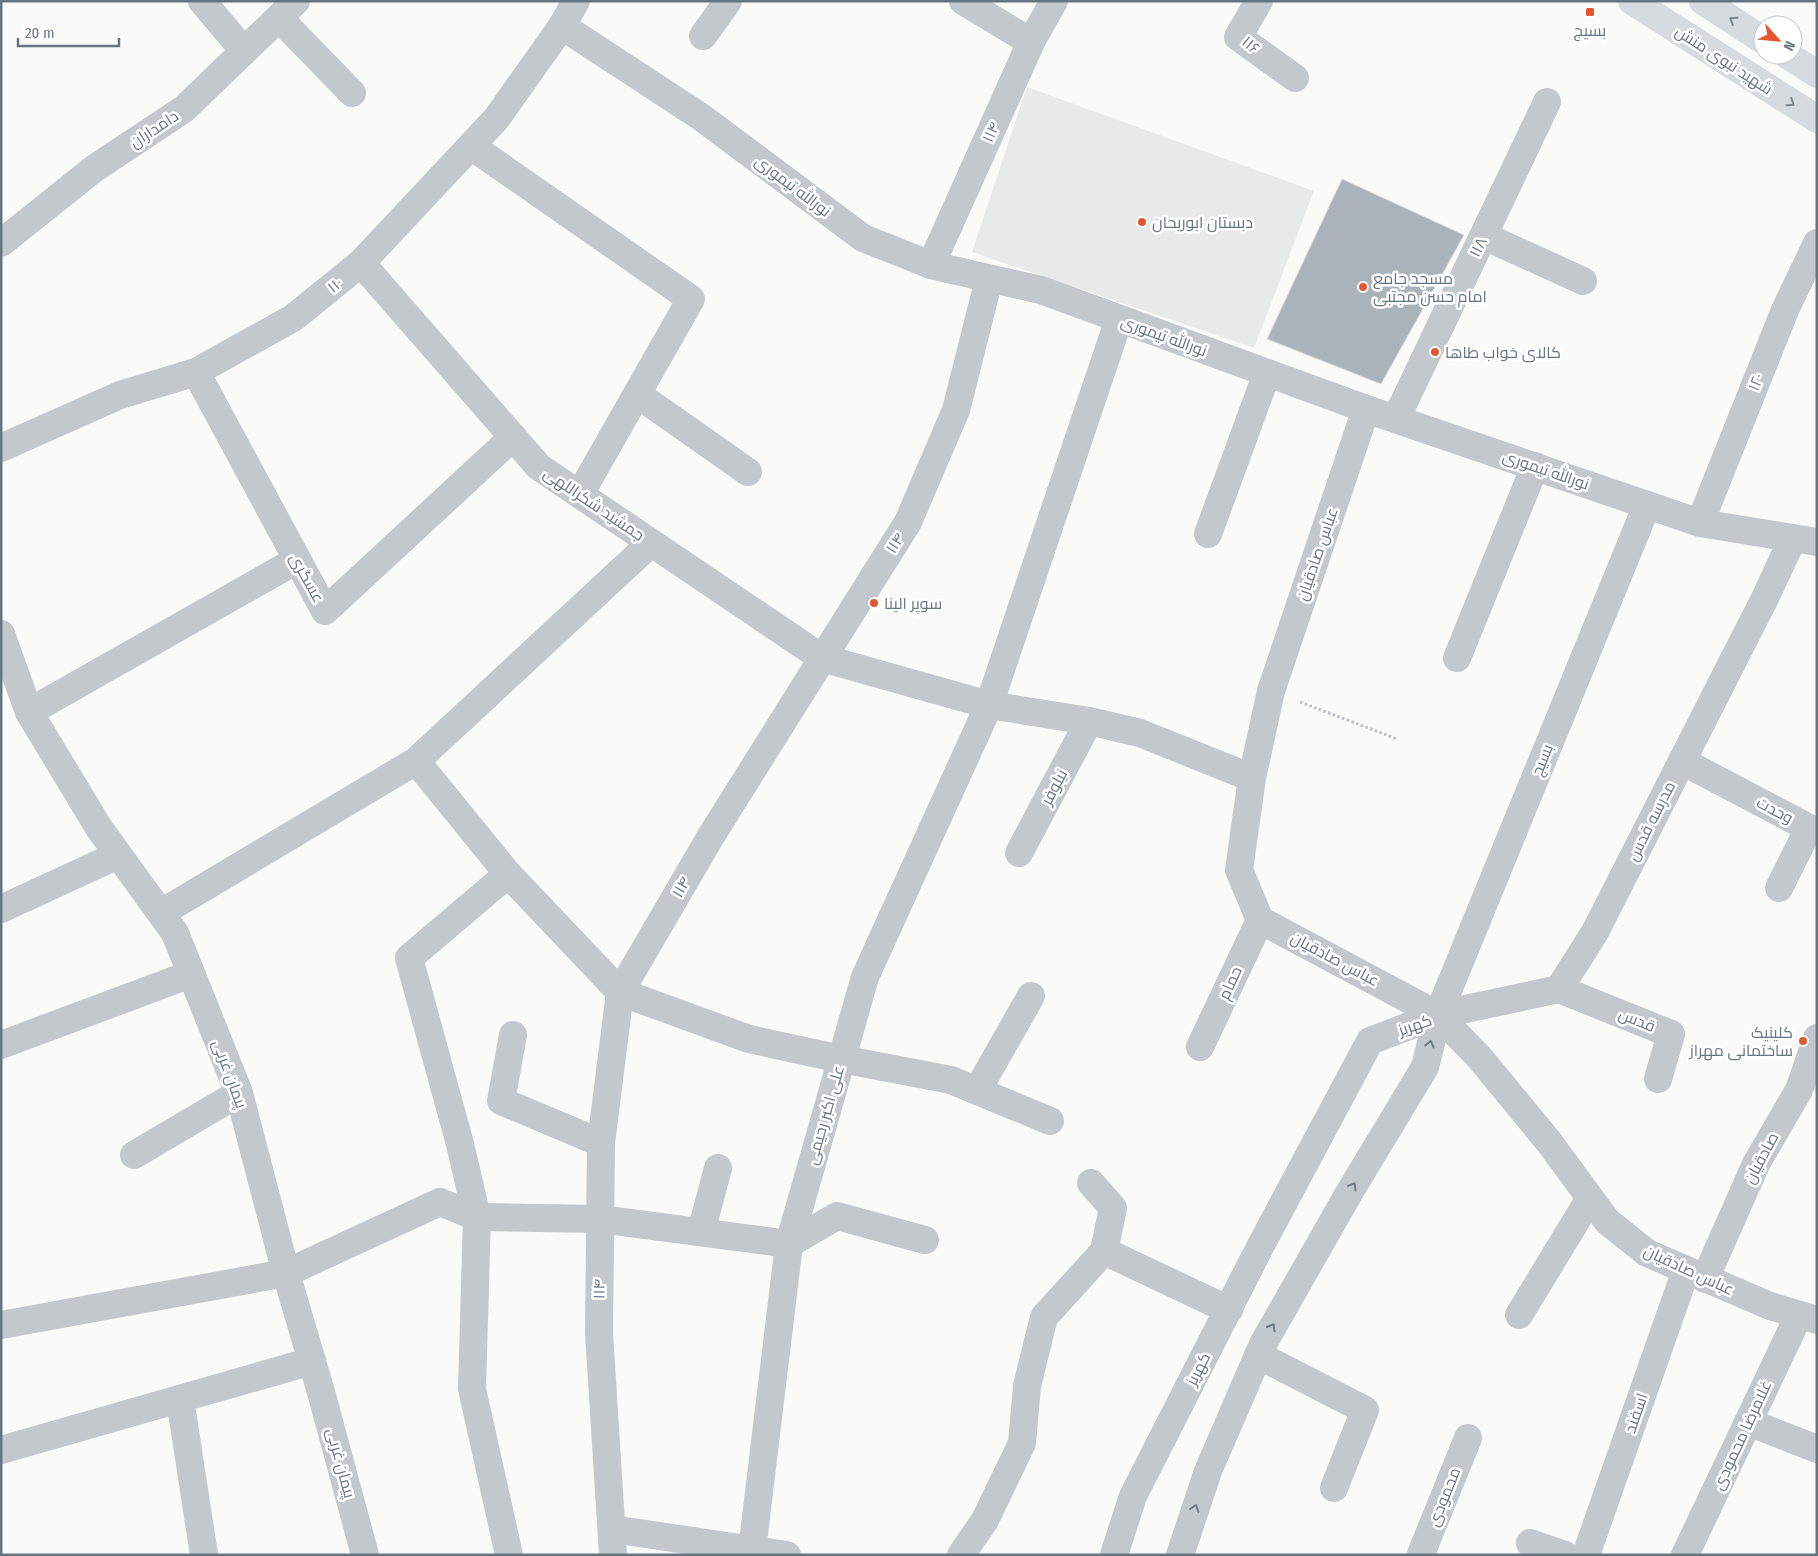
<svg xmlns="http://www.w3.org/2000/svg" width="1818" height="1556" viewBox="0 0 1818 1556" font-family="'Fira Sans Condensed',Cairo,sans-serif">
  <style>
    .built { fill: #e8e9e9 }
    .building { fill: #aab3b9; stroke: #dcdcda }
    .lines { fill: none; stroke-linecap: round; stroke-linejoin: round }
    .path { stroke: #bbbfc2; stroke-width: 3; stroke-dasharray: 2.5 2.5; stroke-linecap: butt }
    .street { stroke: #c3c8cc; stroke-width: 28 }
    .secondary { stroke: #d6dbdf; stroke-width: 28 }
    .oneway { stroke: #768591 }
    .oneway2 { stroke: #6a7a87 }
    .poi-dot { fill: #e4572e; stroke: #fff; stroke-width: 2 }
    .labels { text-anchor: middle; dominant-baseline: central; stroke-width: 5; stroke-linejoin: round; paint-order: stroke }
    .poi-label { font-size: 16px; fill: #657683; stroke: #fff; text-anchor: start }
    .street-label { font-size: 16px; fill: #657683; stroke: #fff }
  </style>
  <rect width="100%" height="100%" fill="#fafaf8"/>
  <!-- built -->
  <polygon class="built" points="1027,87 1314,191 1254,348 972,252"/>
  <!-- building -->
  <polygon class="building" points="1342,179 1464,235 1381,384 1267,339"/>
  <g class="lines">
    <!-- path -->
    <polyline class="path" points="1300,702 1397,739"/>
    <!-- street -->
    <g class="street">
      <polyline points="202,1 244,51"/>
      <polyline points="963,1 1031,42"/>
      <polyline points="1259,1 1238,37 1295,78"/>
      <polyline points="279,18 352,93"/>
      <polyline points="562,26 701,117 863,238 931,265 1041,290 1366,409 1700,523 1817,542"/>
      <polyline points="703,36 728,1"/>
      <polyline points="471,146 691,299 580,494"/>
      <polyline points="1484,236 1583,281"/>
      <polyline points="1,243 95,168 184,109 296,1"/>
      <polyline points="361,263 539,467 822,658 989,705 1089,721 1140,733 1252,778"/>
      <polyline points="931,265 1031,42 1054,1"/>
      <polyline points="196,372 325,611 513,437"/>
      <polyline points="637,394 748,472"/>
      <polyline points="1366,409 1271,691 1252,778 1239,870 1260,920 1438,1015 1479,1057 1549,1142 1607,1221 1647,1253 1770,1306 1817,1320"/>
      <polyline points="1396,419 1547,102"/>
      <polyline points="1,448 120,395 196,372 293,318 361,263 496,119 562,26 576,1"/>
      <polyline points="1700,523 1785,310 1817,243"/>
      <polyline points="1208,534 1267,373"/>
      <polyline points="1,634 29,712 99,828 175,933 239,1093 286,1273 321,1392 365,1555"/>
      <polyline points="1457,658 1535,466"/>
      <polyline points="29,712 297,560"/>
      <polyline points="416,761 508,874 620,992 749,1039 841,1059 951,1080 1050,1121"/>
      <polyline points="1682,761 1809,828 1779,888"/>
      <polyline points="1019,853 1089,721"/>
      <polyline points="508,874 409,958 460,1144 477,1217 472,1389 509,1555"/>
      <polyline points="1,909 118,855"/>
      <polyline points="161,913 416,761 651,543"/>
      <polyline points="1559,989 1671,1034 1658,1079"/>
      <polyline points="1438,1015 1559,989 1595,932 1765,598 1793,538"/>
      <polyline points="1438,1015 1647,505"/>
      <polyline points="513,1035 501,1101 601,1143"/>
      <polyline points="1,1045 191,974"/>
      <polyline points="1200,1047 1260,920"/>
      <polyline points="977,1091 1031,996"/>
      <polyline points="134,1155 239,1093"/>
      <polyline points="1091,1183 1113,1208 1104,1251"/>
      <polyline points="701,1232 718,1168"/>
      <polyline points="1705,1279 1756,1164 1799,1090 1817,1038"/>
      <polyline points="1519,1315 1590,1198"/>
      <polyline points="1,1325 286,1273 440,1202 477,1217 600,1219 789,1244 837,1216 925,1240"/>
      <polyline points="1258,1355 1365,1410 1334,1488"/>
      <polyline points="180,1399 204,1555"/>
      <polyline points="1748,1422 1817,1449"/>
      <polyline points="1,1450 312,1361"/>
      <polyline points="612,1529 787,1555"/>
      <polyline points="1530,1543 1565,1555"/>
      <polyline points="752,1550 789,1244 865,977 989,705 1119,319"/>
      <polyline points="613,1555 599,1333 601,1143 620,992 711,836 908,522 956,410 989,279"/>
      <polyline points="961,1555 985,1520 1022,1443 1027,1386 1044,1317 1104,1251 1229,1310"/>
      <polyline points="1114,1555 1133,1496 1260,1247 1370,1041 1438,1015 1425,1067 1349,1193 1263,1344 1208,1471 1180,1555"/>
      <polyline points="1423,1555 1421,1554 1468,1438"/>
      <polyline points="1586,1555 1686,1270"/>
      <polyline points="1685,1555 1799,1315"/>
    </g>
    <!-- secondary -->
    <g class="secondary">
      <polyline points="1632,1 1817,119"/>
      <polyline points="1703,1 1763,40"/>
      <polyline points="1787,55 1817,74"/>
    </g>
  </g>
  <!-- one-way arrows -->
  <defs><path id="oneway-chevron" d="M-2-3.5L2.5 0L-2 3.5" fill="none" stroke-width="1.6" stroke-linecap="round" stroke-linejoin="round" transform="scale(1.25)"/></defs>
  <g class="oneway">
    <use href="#oneway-chevron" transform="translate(1733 20) rotate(-147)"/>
    <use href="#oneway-chevron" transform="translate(1791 103) rotate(33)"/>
  </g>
  <g class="oneway2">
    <use href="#oneway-chevron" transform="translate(1430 1044) rotate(-76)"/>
    <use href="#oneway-chevron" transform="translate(1353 1186) rotate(-59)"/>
    <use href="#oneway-chevron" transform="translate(1272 1327) rotate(-60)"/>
    <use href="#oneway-chevron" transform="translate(1195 1508) rotate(-72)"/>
  </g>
  <!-- markers -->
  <g class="poi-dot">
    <rect x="1585" y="7" width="10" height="10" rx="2.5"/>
    <circle cx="1142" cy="222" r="5"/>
    <circle cx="1363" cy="287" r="5"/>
    <circle cx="1435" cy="352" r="5"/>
    <circle cx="874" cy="603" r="5"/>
    <circle cx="1803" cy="1041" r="5"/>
  </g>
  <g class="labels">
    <!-- poi labels -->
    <g class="poi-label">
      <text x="1590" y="30" text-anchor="middle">بسیج</text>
      <text x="1152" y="222">دبستان ابوریحان</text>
      <text x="1373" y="278">مسجد جامع<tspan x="1373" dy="18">امام حسن مجتبی</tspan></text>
      <text x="1445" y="352">کالای خواب طاها</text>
      <text x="884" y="603">سوپر الینا</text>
      <text x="1793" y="1032" text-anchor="end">کلینیک<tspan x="1793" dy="18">ساختمانی مهراز</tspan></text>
    </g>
    <!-- street labels -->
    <g class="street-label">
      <text transform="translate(1251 45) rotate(40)">۱۱۶</text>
      <text transform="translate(1724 60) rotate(33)">شهید نبوی منش</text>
      <text transform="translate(154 129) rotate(-33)">دامداران</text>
      <text transform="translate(991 132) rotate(-66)">۱۱۴</text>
      <text transform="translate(793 186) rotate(37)">نورالله تیموری</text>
      <text transform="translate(1478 247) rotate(-64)">۱۱۸</text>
      <text transform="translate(335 285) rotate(-39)">۱۱۰</text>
      <text transform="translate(1164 336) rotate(20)">نورالله تیموری</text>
      <text transform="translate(1756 382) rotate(-68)">۱۲۰</text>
      <text transform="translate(1546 470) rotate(19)">نورالله تیموری</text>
      <text transform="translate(594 504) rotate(34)">جمشید شکراللهی</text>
      <text transform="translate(895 543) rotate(-58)">۱۱۴</text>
      <text transform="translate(1317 554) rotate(-71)">عباس صادقیان</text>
      <text transform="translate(307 578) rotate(61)">عسگری</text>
      <text transform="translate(1542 760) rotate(-68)">بسیج</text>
      <text transform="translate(1054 787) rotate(-62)">نیلوفر</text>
      <text transform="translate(1775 810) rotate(28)">وحدت</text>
      <text transform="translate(1651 821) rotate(-63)">مدرسه قدس</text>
      <text transform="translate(681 887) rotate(-60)">۱۱۴</text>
      <text transform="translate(1335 959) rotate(28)">عباس صادقیان</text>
      <text transform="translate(1230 983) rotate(-65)">حمام</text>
      <text transform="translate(1637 1020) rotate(22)">قدس</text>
      <text transform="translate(1415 1025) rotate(-19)">کهریز</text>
      <text transform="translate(230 1074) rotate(70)">پیمان غربی</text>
      <text transform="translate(825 1115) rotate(-74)">علی اکبر رحیمی</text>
      <text transform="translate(1761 1158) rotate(-62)">صادقیان</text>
      <text transform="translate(1689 1270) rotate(25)">عباس صادقیان</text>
      <text transform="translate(599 1289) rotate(-89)">۱۱۴</text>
      <text transform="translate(1198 1369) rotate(-63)">کهریز</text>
      <text transform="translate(1636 1413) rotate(-71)">اسفند</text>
      <text transform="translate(1742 1435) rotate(-65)">غلامرضا محمودی</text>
      <text transform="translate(341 1463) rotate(75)">پیمان غربی</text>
      <text transform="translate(1444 1497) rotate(-68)">محمودی</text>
    </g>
  </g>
  <!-- border -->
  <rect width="1818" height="1556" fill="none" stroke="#657683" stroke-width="5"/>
  <!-- north arrow -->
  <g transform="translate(1778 40) rotate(117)"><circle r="24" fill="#ffffff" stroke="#c1c8cd"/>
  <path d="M0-4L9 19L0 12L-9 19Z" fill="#e4572e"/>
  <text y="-8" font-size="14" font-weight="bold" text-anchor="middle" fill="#657683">N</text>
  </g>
  <!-- scale -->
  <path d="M18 38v8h101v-8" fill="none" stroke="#657683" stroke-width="2.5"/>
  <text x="25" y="38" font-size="15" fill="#657683" stroke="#ffffff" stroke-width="4" paint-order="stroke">20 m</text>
</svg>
